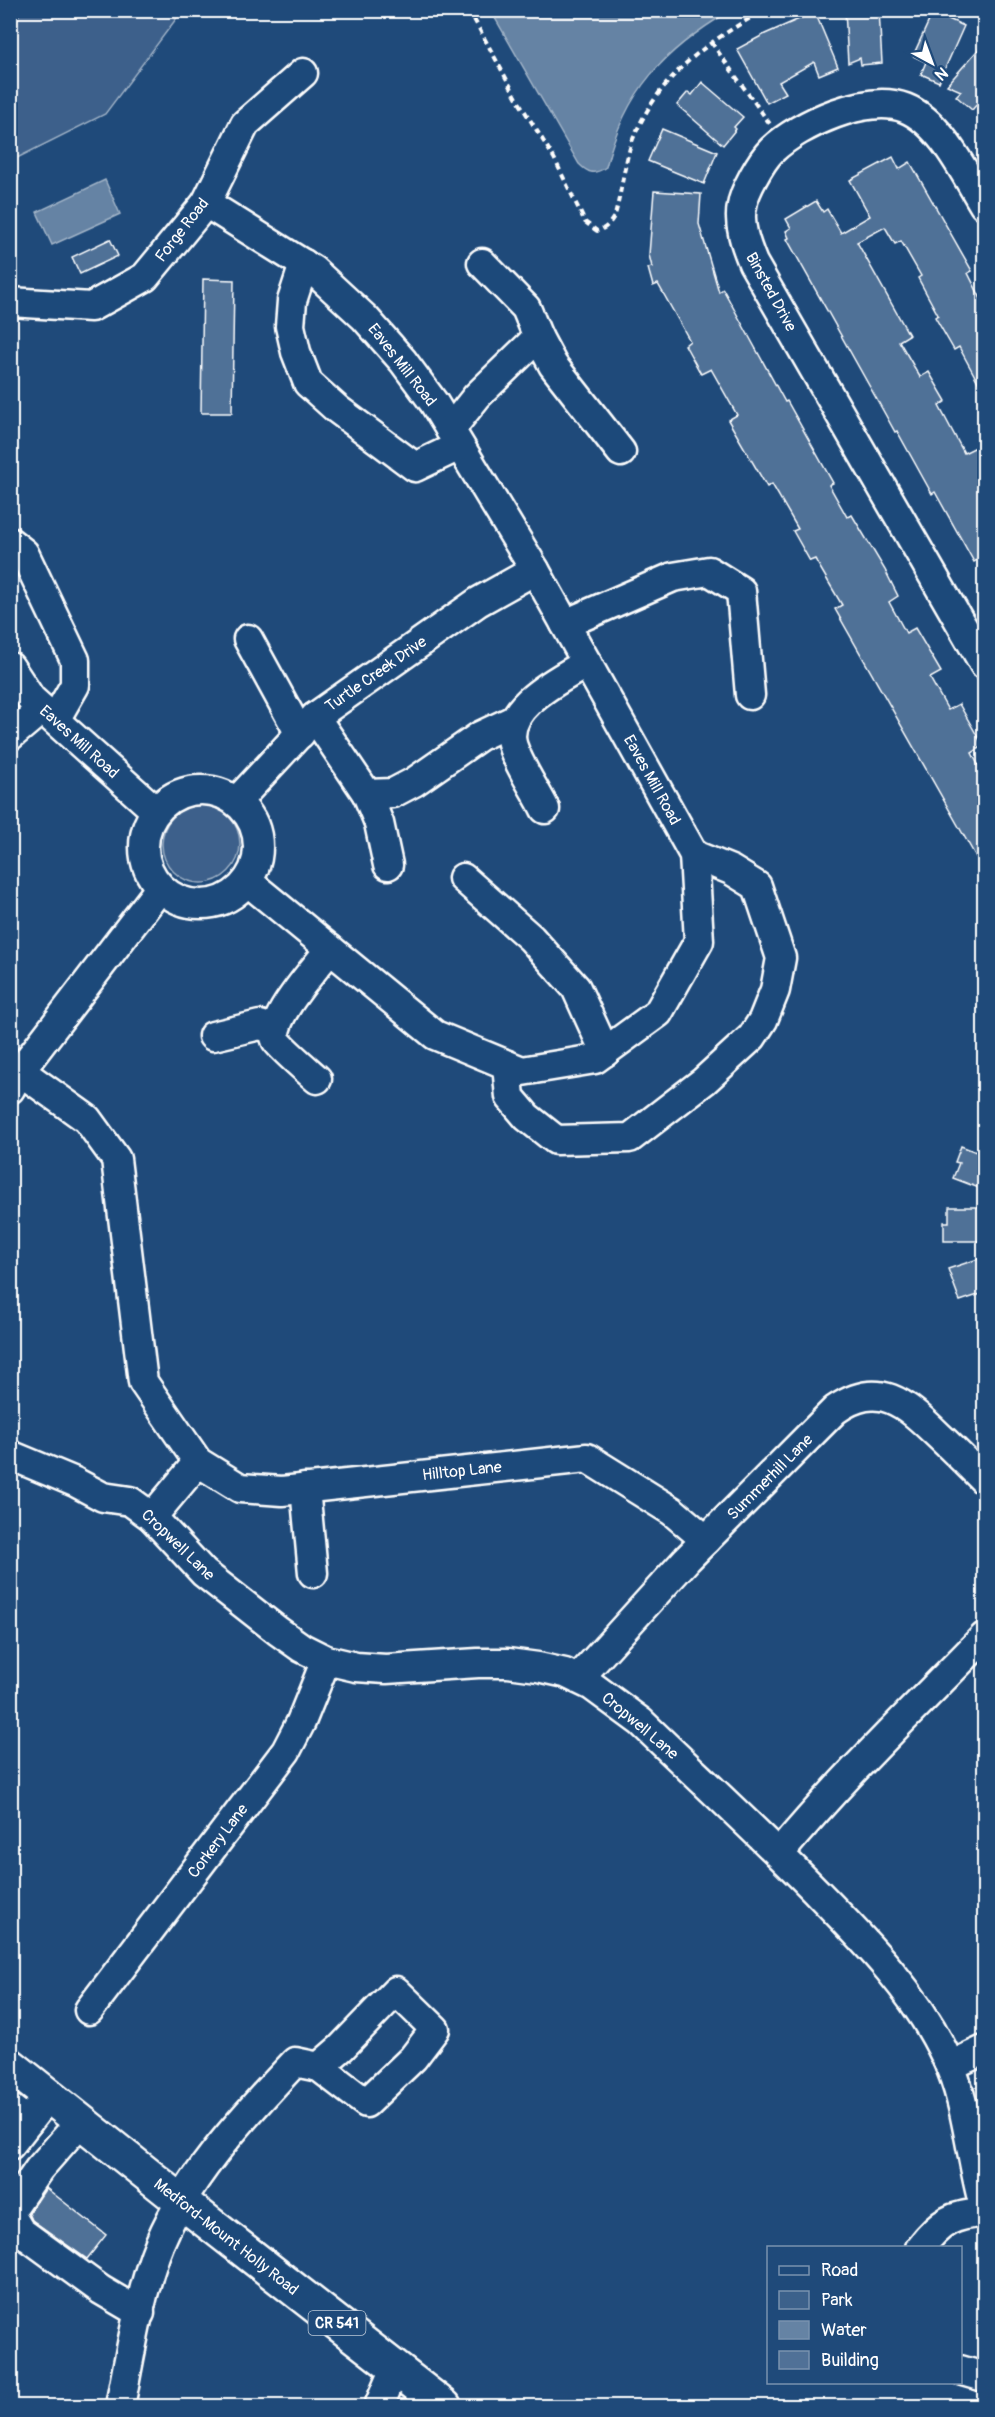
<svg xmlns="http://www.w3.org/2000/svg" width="995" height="2417" viewBox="0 0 995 2417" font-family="Pangolin,sans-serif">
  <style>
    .green { fill: #3c618b; stroke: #9eb0c5; stroke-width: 1.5 }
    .water { fill: #6583a4; stroke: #a3b5c8; stroke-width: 1.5 }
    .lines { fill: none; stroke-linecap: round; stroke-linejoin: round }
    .stream { stroke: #a3b5c8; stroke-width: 6 }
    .building { fill: #507197; stroke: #fff; stroke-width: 1.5 }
    .minor-casing { stroke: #fff; stroke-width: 33 }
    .major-casing { stroke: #fff; stroke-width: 38 }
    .path { stroke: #fff; stroke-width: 4; stroke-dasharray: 6 4.5; stroke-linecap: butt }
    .minor { stroke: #1f4a7a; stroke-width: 28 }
    .major { stroke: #1f4a7a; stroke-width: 33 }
    .labels { text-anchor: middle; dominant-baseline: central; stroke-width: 4.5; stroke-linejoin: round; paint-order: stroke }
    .shield { fill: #1f4a7a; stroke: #bcc9d7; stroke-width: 1.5 }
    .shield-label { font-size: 15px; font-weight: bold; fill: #fff }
    .street-label { font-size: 16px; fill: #fff; stroke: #1f4a7a }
  </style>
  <rect width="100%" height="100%" fill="#1f4a7a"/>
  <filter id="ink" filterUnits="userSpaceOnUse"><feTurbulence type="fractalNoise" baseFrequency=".0167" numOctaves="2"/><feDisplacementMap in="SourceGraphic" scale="12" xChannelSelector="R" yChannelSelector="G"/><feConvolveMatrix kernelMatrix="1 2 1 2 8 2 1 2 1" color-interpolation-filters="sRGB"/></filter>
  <g filter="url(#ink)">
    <!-- green -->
    <g class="green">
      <polygon points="11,10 182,10 182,11 105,114 11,161"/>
      <circle cx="201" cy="844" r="39"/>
    </g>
    <!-- water -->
    <g class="water">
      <path d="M491 11H730C664 50 625 91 606 167 595 175 589 174 579 164Z"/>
      <polygon points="105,180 120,214 52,245 37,212"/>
    </g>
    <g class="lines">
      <!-- stream -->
      <polyline class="stream" points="10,25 19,10"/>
    </g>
    <!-- building -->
    <g class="building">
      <polygon points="845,10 879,10 882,63 861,65 860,58 848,63"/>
      <polygon points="815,12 838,67 819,75 814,62 779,82 786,93 767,103 737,49 765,34"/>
      <polygon points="933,12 964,26 939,82 921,74 926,62 913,56"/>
      <polygon points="984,43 984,96 972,110 956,96 961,91 947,85"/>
      <polygon points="702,82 743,117 734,127 736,129 723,145 677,105 688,92 692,95"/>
      <polygon points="662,129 717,152 704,184 648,161"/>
      <polygon points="893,157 899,169 910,162 972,271 968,273 984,305 984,393 959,347 954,350 935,317 938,315 918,278 921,276 901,241 895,244 885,227 857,242 909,335 899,341 920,377 929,372 946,401 939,406 964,453 976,447 984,461 984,556 974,562 935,492 932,494 897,431 895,432 885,414 787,239 789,238 786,231 791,228 786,219 816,201 823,212 827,209 841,233 870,216 850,180"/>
      <polygon points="654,191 701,194 699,224 719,292 723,289 785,402 787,401 833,483 829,485 847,517 852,515 885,570 898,596 889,602 906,633 915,628 941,672 930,678 948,710 959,704 983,746 972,753 984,776 984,871 835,609 842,605 815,559 810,561 793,531 798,529 772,484 767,487 728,420 737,415 711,369 701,374 685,345 690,341 658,284 653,286 648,268 652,267 649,255"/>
      <polygon points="110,239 118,256 80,274 72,257"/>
      <polygon points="203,279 234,280 232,413 201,413"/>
      <polygon points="961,1146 984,1155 984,1190 953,1178 959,1163 955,1162"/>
      <polygon points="949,1207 984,1207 984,1241 944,1241 944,1222 949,1222"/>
      <polygon points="984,1257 984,1293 960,1301 948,1269"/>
      <polygon points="46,2188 106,2235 87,2259 32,2220 29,2213"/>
    </g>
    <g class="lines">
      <!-- minor casing -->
      <g class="minor-casing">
        <g id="minor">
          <polyline points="206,203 313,270 365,318 403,361 434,403 535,570 694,855 699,941 658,1013 595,1059 522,1071 435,1035 247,881"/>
          <path d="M984 205C965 174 941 122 905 108 868 93 799 124 772 150 761 161 744 191 742 206 738 225 746 246 753 263L984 664"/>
          <polyline points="482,263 526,308 538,337"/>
          <polyline points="304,264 292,301 290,326 296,352 308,383 337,409 415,467 459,446"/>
          <polyline points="10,302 91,307 145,277 206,203 245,124 303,73"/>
          <polyline points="450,430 477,396 538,337 553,365 621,452"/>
          <polyline points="10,542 24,553 75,660 75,685 55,720"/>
          <polyline points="565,624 673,577 709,571 741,591 750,695"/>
          <polyline points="248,639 300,734"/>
          <polyline points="10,667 31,699 156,811"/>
          <polyline points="315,717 367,794 393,793 414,782 480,736 514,720"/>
          <polyline points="10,736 42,709"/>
          <circle cx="201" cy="847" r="57"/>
          <polyline points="367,794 379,823 388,865"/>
          <polyline points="237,801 315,717 478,602 535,570"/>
          <path d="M545 809C535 789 520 768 513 747 499 708 560 679 587 663"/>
          <polyline points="463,878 531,938 576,988 605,1052"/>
          <polyline points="213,1036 260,1025 275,1030"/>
          <polyline points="507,1065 510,1097 527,1117 556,1140 630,1138 704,1081 752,1037 763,1020 775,990 781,958 757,886 731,870 694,855"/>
          <polyline points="20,1071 87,1119 116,1159 143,1382 198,1462 240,1488 282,1491 587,1458 672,1511 706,1540"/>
          <path d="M317 1079C308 1071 281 1048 276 1040 267 1021 318 965 330 949"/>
          <polyline points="10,1089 20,1071 160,888"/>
          <path d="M10 1455 75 1482 103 1497 130 1501 152 1517 204 1573 278 1631 302 1648 326 1660 356 1667 386 1669 478 1663H508L538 1667 565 1673 592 1686 641 1722C699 1778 758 1832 815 1890 864 1940 916 1992 946 2057 968 2103 970 2157 984 2206"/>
          <polyline points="305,1488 313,1573"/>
          <polyline points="152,1517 198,1462"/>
          <path d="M578 1679 687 1559 835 1410C879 1379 905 1403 938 1435 954 1450 969 1465 984 1480"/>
          <path d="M779 1854C843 1777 915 1708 984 1637"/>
          <polyline points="89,2010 286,1751 301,1722 326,1660"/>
          <polyline points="950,2066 984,2050"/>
          <polyline points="10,2108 28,2122 49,2095"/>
          <polyline points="10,2145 28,2122"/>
          <polyline points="10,2211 39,2169 81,2121"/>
          <polyline points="10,2214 20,2231 101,2290 140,2313"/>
          <path d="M920 2248C940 2222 953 2214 984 2213"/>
          <polyline points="960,2370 984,2377"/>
          <path d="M120 2406C130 2356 138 2303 155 2255 181 2183 243 2117 295 2062L319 2067 366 2103 413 2058 435 2029 396 1991 341 2048 319 2067"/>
          <polyline points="379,2406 395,2368"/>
        </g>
      </g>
      <!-- major casing -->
      <g class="major-casing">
        <polyline id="major" points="10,2065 182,2202 444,2406"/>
      </g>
      <!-- path -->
      <g class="path">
        <path d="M469 10 519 102 554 158 585 222 597 231C606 229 610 223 615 215 622 190 624 163 633 139 661 73 705 44 764 10"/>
        <polyline points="977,10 984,14"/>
        <polyline points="711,42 770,124"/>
      </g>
      <!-- minor -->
      <use href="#minor" class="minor"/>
      <!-- major -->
      <use href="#major" class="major"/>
    </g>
  </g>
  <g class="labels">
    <!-- shield labels -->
    <rect class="shield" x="308.5" y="2311" width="57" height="24" rx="4.5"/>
    <g class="shield-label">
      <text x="337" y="2323">CR 541</text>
    </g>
    <!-- street labels -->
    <g class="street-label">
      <text transform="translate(182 230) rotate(-52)">Forge Road</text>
      <text transform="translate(771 292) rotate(61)">Binsted Drive</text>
      <text transform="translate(402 365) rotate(52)">Eaves Mill Road</text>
      <text transform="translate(376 674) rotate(-35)">Turtle Creek Drive</text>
      <text transform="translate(79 742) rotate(42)">Eaves Mill Road</text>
      <text transform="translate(652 780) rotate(61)">Eaves Mill Road</text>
      <text transform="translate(462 1471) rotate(-6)">Hilltop Lane</text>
      <text transform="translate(770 1477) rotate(-45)">Summerhill Lane</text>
      <text transform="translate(178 1545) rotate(44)">Cropwell Lane</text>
      <text transform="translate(640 1726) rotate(40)">Cropwell Lane</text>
      <text transform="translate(218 1841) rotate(-53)">Corkery Lane</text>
      <text transform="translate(226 2237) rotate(38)">Medford-Mount Holly Road</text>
    </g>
  </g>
  <!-- margin -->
  <rect width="995" height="2417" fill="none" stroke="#1f4a7a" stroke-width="36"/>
  <rect x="18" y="18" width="959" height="2381" fill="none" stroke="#fff" stroke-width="2" filter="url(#ink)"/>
  <!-- legend -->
  <rect x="767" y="2246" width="195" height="138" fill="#1f4a7a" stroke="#7992af" stroke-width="1.5"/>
  <rect x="779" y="2266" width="30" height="9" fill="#1f4a7a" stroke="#7992af" stroke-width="1.5"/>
  <text x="821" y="2276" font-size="18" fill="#ffffff">Road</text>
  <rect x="779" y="2291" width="30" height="18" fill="#3c618b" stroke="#7992af" stroke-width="1.5"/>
  <text x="821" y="2306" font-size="18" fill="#ffffff">Park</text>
  <rect x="779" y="2321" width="30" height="18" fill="#6583a4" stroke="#7992af" stroke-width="1.5"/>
  <text x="821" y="2336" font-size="18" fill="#ffffff">Water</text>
  <rect x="779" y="2351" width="30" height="18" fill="#507197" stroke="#7992af" stroke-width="1.5"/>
  <text x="821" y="2366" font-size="18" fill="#ffffff">Building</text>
  <!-- north arrow -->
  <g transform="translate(932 63) rotate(139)" stroke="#1f4a7a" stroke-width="4.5" paint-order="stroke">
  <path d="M0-4.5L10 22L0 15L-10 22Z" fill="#ffffff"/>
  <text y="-9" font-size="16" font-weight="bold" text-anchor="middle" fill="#ffffff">N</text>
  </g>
</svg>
